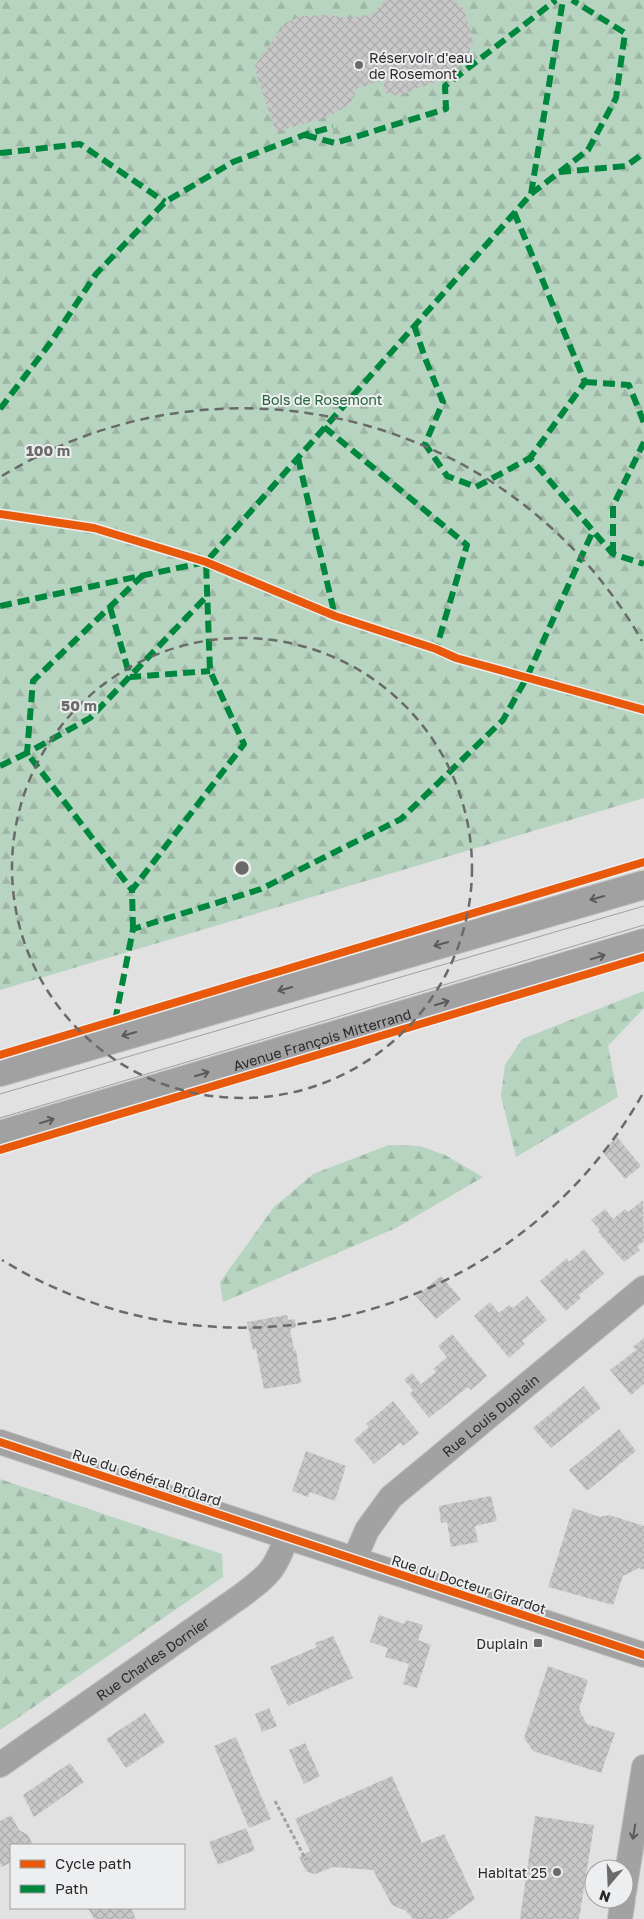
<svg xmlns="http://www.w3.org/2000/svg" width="644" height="1919" viewBox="0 0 644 1919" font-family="'Golos Text',sans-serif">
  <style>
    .forest { fill: url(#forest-firs) }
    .building { fill: url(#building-cross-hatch) }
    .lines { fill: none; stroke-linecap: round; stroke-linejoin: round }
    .street-casing { stroke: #bcbcbd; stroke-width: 26 }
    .secondary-casing { stroke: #bcbcbd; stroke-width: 30 }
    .path { stroke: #a3a2a3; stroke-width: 3; stroke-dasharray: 4 2.5; stroke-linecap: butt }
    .street { stroke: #a3a2a2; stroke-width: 24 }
    .secondary { stroke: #a1a1a2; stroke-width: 28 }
    .tram { stroke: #a0a0a1; stroke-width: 1 }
    .quiet { stroke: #00873e; stroke-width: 6; stroke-dasharray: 12 6; stroke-linecap: butt }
    .cycleway-casing { stroke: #edeef0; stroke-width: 11 }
    .cycleway { stroke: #e8590c; stroke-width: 8 }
    .oneway { stroke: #5a5a5b }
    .ring { fill: none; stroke: #6a6a6b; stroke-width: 2.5; stroke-dasharray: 9 6 }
    .poi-dot { fill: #6a6a6b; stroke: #edeef0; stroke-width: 2 }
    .labels { text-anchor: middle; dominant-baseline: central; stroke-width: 4; stroke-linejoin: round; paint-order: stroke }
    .poi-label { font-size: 14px; fill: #2a2a2b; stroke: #edeef0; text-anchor: end }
    .park-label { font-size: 14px; fill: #23643c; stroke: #edeef0 }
    .street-label { font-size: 14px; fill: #2a2a2b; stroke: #edeef0 }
    .centre { fill: #6a6a6b; stroke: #edeef0; stroke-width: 2.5 }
    .ring-label { font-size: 15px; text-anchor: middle; font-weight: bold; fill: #6a6a6b; stroke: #edeef0; stroke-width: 4; stroke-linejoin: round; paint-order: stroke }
  </style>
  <defs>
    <pattern id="forest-firs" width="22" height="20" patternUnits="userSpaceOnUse" patternTransform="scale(1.25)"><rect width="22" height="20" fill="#b7d4c0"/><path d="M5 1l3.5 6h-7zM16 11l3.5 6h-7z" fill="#9eb6a5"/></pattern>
    <pattern id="building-cross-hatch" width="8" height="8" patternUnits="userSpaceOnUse" patternTransform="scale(1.25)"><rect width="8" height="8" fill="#c8c8c9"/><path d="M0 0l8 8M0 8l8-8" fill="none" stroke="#acacad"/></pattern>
  </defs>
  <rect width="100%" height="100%" fill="#e1e1e2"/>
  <!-- forest -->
  <g class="forest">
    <polygon points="0,0 644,0 644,798 0,990"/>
    <polygon points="644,991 644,1008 608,1046 618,1097 516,1157 501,1096 505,1065 522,1039"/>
    <polygon points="389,1145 420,1146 445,1155 483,1177 396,1228 223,1302 220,1282 274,1207 313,1174"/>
    <polygon points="0,1479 222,1554 223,1577 0,1730"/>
  </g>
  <!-- building -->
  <g class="building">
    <polygon points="386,0 453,0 464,9 473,42 465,62 435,82 398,96 383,92 385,80 358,88 350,104 329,116 276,132 254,67 285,23 301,16 327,15 350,18 372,14"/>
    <polygon points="617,1137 641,1166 625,1179 602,1151"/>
    <polygon points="643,1200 644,1241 637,1247 640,1250 624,1262 598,1232 600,1230 591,1220 605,1209 613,1219 625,1209 628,1212"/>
    <polygon points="584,1249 604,1274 579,1295 581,1298 566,1311 540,1281 567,1258 569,1262"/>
    <polygon points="441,1276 461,1299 436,1319 416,1296"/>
    <polygon points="527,1296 547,1320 522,1341 525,1344 509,1358 474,1316 490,1302 499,1313 509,1305 513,1308"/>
    <polygon points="287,1315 288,1320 295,1319 296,1327 290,1329 294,1350 296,1350 301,1383 264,1389 256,1349 253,1350 247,1322"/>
    <polygon points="452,1334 487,1376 471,1390 468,1387 429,1418 410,1394 413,1390 404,1380 412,1373 421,1384 436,1372 433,1369 447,1357 438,1346"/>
    <polygon points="644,1338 644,1384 631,1395 610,1370 636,1350 633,1347"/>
    <polygon points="584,1386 601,1408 551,1448 533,1428"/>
    <polygon points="393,1401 419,1433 403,1446 400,1443 374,1464 354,1440 369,1427 366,1424"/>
    <polygon points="619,1429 636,1451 587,1491 569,1470"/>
    <polygon points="306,1451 346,1466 335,1501 310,1492 308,1497 292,1491"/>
    <polygon points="491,1496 497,1521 475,1526 478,1542 451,1547 447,1522 441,1523 439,1506"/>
    <polygon points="573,1508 600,1517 609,1515 644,1526 644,1570 639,1568 623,1576 613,1605 548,1587"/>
    <polygon points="379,1615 404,1624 406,1620 423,1625 418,1640 431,1645 417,1688 403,1684 409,1664 385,1657 388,1648 370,1642"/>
    <polygon points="333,1636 353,1678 288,1706 270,1667 317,1647 315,1643"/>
    <polygon points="548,1666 588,1680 579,1709 587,1724 615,1733 601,1773 533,1751 524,1738"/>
    <polygon points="269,1708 277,1726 262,1732 255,1714"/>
    <polygon points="145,1713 165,1742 126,1768 106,1739"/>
    <polygon points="236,1737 271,1819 249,1828 214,1746"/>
    <polygon points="305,1743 320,1776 304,1784 289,1750"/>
    <polygon points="70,1763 84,1782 34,1817 23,1795"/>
    <polygon points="392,1776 422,1843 444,1834 475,1899 447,1919 413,1919 406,1911 392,1905 373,1870 333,1867 315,1874 310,1873 306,1871 299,1857 310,1851 295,1819"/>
    <polygon points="11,1815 19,1830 28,1835 33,1845 11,1845 11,1862 2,1867 0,1863 0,1821"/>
    <polygon points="535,1816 594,1825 579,1919 520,1919"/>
    <polygon points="246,1828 255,1850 218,1865 209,1842"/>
    <polygon points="88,1908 131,1908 136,1919 94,1919"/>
  </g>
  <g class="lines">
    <!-- street casing -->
    <g class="street-casing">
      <g id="street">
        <polyline points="0,1442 644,1655"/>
        <path id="s1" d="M355 1558 367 1530 391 1497 644 1288"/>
        <path id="s2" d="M0 1765 241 1596C270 1574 274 1571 287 1537"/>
        <polyline points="624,1892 644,1767"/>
        <polyline points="620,1919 623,1899"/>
      </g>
    </g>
    <!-- secondary casing -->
    <g class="secondary-casing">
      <g id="secondary">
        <polyline points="0,1072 644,885"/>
        <path id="s3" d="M0 1135 644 943"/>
      </g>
    </g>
    <!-- path -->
    <polyline class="path" points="275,1801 306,1860"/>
    <!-- street -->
    <use href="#street" class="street"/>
    <!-- secondary -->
    <use href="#secondary" class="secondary"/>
    <!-- tram -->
    <g class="tram">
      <polyline points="0,1094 644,906"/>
      <polyline points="0,1118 644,925"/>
    </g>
    <!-- quiet -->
    <g class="quiet">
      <polyline points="305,135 335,143 446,109 445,86 556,0"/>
      <polyline points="0,153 80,144 165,202"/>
      <polyline points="559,172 626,166 644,153"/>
      <polyline points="531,194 588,150 616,98 625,33 572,0"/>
      <polyline points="514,212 585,382 530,458 613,554 644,564"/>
      <polyline points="414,325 425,358 443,402 425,444 447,476 476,487 530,458"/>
      <polyline points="585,382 629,385 644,423"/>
      <polyline points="0,409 51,342 96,274 165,202 233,162 304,135 333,127"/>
      <polyline points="324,427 467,545 436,649"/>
      <polyline points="298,458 335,616"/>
      <polyline points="613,554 613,506 644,442"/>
      <polyline points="143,575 33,681 27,753 90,718 207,596"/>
      <polyline points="0,606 206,562 531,194 563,0"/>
      <polyline points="110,607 130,677 210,671"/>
      <polyline points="0,766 27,753 132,890"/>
      <polyline points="133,929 132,890 244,744 210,671 206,562"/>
      <polyline points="115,1021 133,929 261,889 401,819 503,720 527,677 593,531"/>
    </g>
    <!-- cycleway casing -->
    <g class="cycleway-casing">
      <g id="cycleway">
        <polyline points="0,514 94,528 206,562 335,616 436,649 456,658 644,710"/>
        <polyline points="0,1055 644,862"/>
        <polyline points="0,1150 644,957"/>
        <polyline points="0,1442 644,1655"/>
      </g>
    </g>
    <!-- cycleway -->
    <use href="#cycleway" class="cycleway"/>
  </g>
  <!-- one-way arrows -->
  <defs><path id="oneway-shaft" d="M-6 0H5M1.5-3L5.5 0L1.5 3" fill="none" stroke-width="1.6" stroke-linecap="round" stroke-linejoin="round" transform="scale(1.25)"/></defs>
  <g class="oneway">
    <use href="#oneway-shaft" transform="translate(597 898) rotate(164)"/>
    <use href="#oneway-shaft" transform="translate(441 944) rotate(164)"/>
    <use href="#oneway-shaft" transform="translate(598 957) rotate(-17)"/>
    <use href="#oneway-shaft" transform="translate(285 989) rotate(164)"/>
    <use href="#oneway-shaft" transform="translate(442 1003) rotate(-17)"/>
    <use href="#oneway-shaft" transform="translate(129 1034) rotate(164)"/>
    <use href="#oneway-shaft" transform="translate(202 1074) rotate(-17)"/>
    <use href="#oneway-shaft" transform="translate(47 1121) rotate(-17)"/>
    <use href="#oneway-shaft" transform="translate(634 1832) rotate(99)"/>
  </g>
  <!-- distance rings -->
  <g class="ring">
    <circle cx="242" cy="868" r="230"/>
    <path d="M642 1095A460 460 0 0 1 2 1260M2 476A460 460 0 0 1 642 641"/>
  </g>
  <!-- markers -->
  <g class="poi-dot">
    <circle cx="359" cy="65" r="5"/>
    <rect x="533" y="1638" width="10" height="10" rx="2.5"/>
    <circle cx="557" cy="1872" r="5"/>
  </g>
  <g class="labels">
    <!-- poi labels -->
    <g class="poi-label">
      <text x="369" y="57" text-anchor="start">Réservoir d'eau<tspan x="369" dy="16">de Rosemont</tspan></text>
      <text x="528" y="1643">Duplain</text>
      <text x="547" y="1872">Habitat 25</text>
    </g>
    <!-- park labels -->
    <g class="park-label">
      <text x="322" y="399">Bois de Rosemont</text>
    </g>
    <!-- street labels -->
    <g class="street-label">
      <text stroke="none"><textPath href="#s3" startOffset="336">Avenue François Mitterrand</textPath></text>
      <text stroke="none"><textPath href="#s1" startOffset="200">Rue Louis Duplain</textPath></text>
      <text transform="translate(147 1477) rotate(18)">Rue du Général Brûlard</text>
      <text transform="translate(469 1584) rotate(18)">Rue du Docteur Girardot</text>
      <text stroke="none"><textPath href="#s2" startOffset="186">Rue Charles Dornier</textPath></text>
    </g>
  </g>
  <circle cx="242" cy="868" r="8" class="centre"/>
  <g class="ring-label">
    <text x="48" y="456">100 m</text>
    <text x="79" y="711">50 m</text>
  </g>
  <!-- legend -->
  <rect x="10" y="1844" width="175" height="65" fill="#edeef0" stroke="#9fa0a1"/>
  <rect x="20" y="1860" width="25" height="8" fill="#e8590c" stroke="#9fa0a1"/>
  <text x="55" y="1869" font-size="15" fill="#2a2a2b">Cycle path</text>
  <rect x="20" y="1885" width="25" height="8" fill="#00873e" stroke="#9fa0a1"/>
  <text x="55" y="1894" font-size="15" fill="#2a2a2b">Path</text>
  <!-- north arrow -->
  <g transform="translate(609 1884) rotate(199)"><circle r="24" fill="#edeef0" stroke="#9fa0a1"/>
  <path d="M0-4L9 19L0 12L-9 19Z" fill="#6a6a6b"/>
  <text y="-8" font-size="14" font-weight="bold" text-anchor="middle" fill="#2a2a2b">N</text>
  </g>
</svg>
